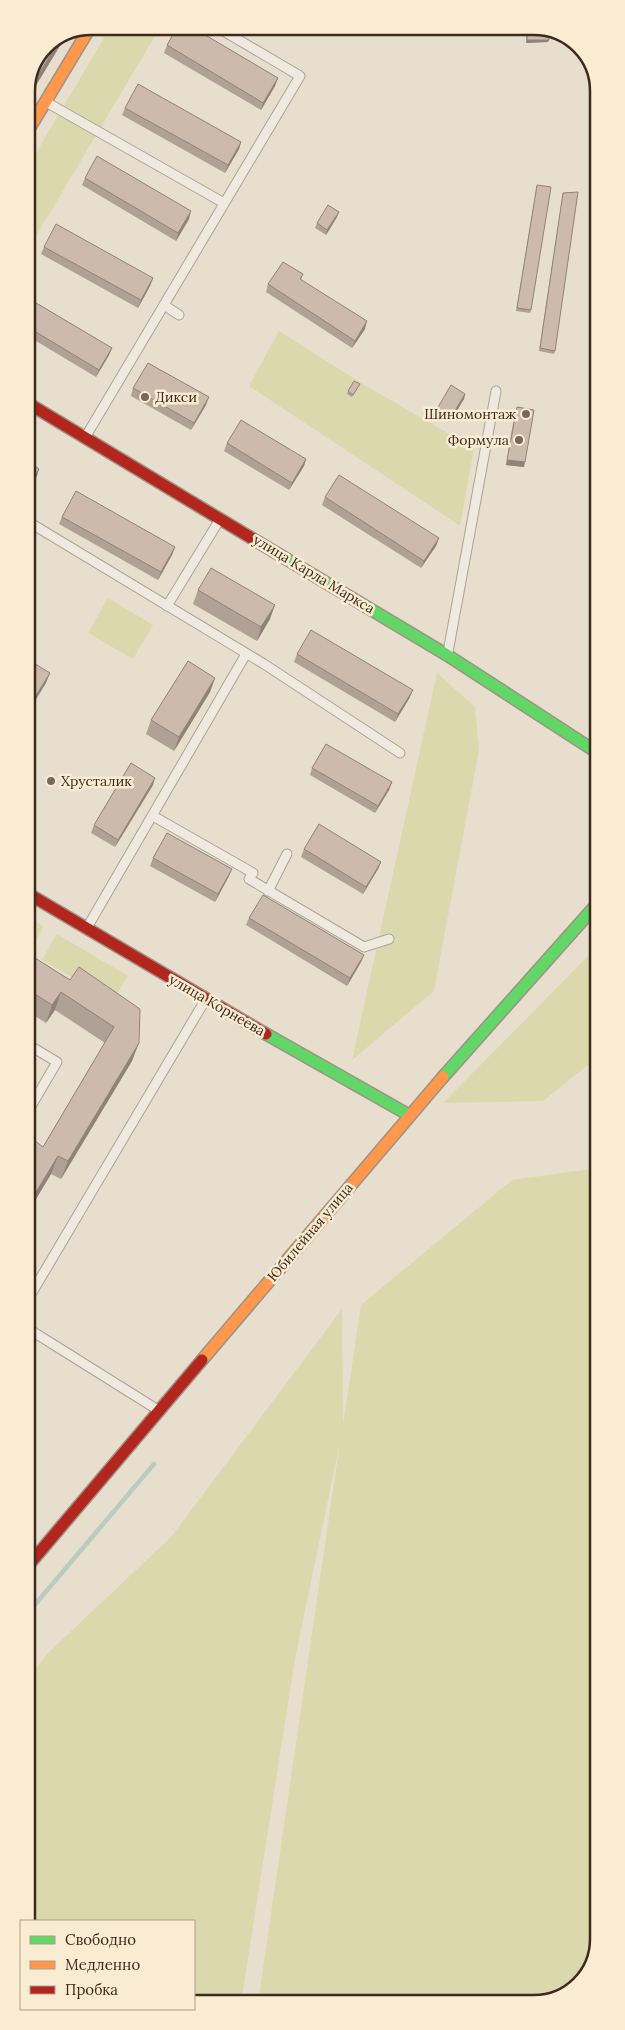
<svg xmlns="http://www.w3.org/2000/svg" width="625" height="2030" viewBox="0 0 625 2030" font-family="Lora,serif">
  <style>
    .green { fill: #dbd8ae }
    .lines { fill: none; stroke-linecap: round; stroke-linejoin: round }
    .stream { stroke: #b9ccbf; stroke-width: 4.5 }
    .lane-casing { stroke: #ada396; stroke-width: 11 }
    .fast-casing { stroke: #9d9286; stroke-width: 14 }
    .slow-casing { stroke: #9d9286; stroke-width: 14 }
    .jam-casing { stroke: #9d9286; stroke-width: 14 }
    .lane { stroke: #efe9df; stroke-width: 9 }
    .fast { stroke: #63d668; stroke-width: 11 }
    .slow { stroke: #ff974d; stroke-width: 11 }
    .jam { stroke: #b3261e; stroke-width: 11 }
    .wall { fill: #afa195 }
    .shaded-wall { fill: #8f8379 }
    .building { fill: #ccbbad; stroke: #8f8379 }
    .poi-dot { fill: #7a695a; stroke: #f9ecd3; stroke-width: 2 }
    .labels { text-anchor: middle; dominant-baseline: central; stroke-width: 5; stroke-linejoin: round; paint-order: stroke }
    .poi-label { font-size: 14px; fill: #3e2a1c; stroke: #f9ecd3; text-anchor: start }
    .street-label { font-size: 14px; fill: #3e2a1c; stroke: #f9ecd3 }
    .rim { fill: none; stroke: #3e2a1c; stroke-width: 2.5 }
  </style>
  <rect width="100%" height="100%" fill="#e8decd"/>
  <!-- green -->
  <g class="green">
    <polygon points="111,26 161,26 26,253 26,170"/>
    <polygon points="279,331 366,386 474,448 460,526 249,386"/>
    <polygon points="108,598 153,625 133,659 88,633"/>
    <polygon points="437,673 475,707 479,750 434,991 352,1060"/>
    <polygon points="27,916 44,927 27,956"/>
    <polygon points="57,934 128,976 113,1000 42,960"/>
    <polygon points="598,946 598,1057 543,1101 443,1103"/>
    <polygon points="598,1168 599,1940 583,1982 547,2002 258,2003 340,1442 295,1659 241,2003 194,2003 194,1921 28,1921 27,1679 48,1653 171,1537 342,1309 343,1425 361,1305 512,1180"/>
  </g>
  <g class="lines">
    <!-- stream -->
    <polyline class="stream" points="27,1614 154,1464"/>
    <!-- lane casing -->
    <g class="lane-casing">
      <g id="lane">
        <polyline points="46,102 224,203"/>
        <polyline points="164,305 179,315"/>
        <polyline points="86,436 300,76 215,26"/>
        <polyline points="27,521 264,664 400,753"/>
        <polyline points="167,606 220,519"/>
        <polyline points="448,652 496,391"/>
        <polyline points="153,816 253,873 249,879 364,947 389,939"/>
        <polyline points="268,891 287,854"/>
        <polyline points="88,926 246,654"/>
        <polyline points="27,1044 57,1062 27,1113"/>
        <polyline points="27,1301 204,1002"/>
        <polyline points="27,1328 158,1410"/>
      </g>
    </g>
    <!-- fast casing -->
    <g class="fast-casing">
      <g id="fast">
        <polyline points="258,542 447,655 598,753"/>
        <polyline points="266,1034 409,1115"/>
        <polyline points="443,1077 598,903"/>
      </g>
    </g>
    <!-- slow casing -->
    <g class="slow-casing">
      <g id="slow">
        <polyline points="26,134 91,26"/>
        <polyline points="202,1360 443,1077"/>
      </g>
    </g>
    <!-- jam casing -->
    <g class="jam-casing">
      <g id="jam">
        <polyline points="26,402 258,542"/>
        <polyline points="27,893 266,1034"/>
        <polyline points="27,1567 202,1360"/>
      </g>
    </g>
    <!-- lane -->
    <use href="#lane" class="lane"/>
    <!-- fast -->
    <use href="#fast" class="fast"/>
    <!-- slow -->
    <use href="#slow" class="slow"/>
    <!-- jam -->
    <use href="#jam" class="jam"/>
  </g>
  <!-- wall -->
  <g class="wall">
    <polygon points="526,27 543,27 548,42 526,43"/>
    <polygon points="167,45 275,86 261,110 164,53"/>
    <polygon points="594,71 597,78 597,97"/>
    <polygon points="125,108 241,142 239,149 225,173 122,115"/>
    <polygon points="85,178 189,219 176,241 82,185"/>
    <polygon points="537,185 531,310 530,313 516,311"/>
    <polygon points="563,193 555,351 554,354 539,351"/>
    <polygon points="337,217 326,235 315,228 317,223"/>
    <polygon points="44,247 153,278 150,286 138,308 41,254"/>
    <polygon points="303,274 301,280 365,329 352,348 266,292 268,284"/>
    <polygon points="26,297 112,348 109,355 96,377 26,335"/>
    <polygon points="360,384 352,397 347,394 348,391"/>
    <polygon points="133,388 206,405 191,430 131,396"/>
    <polygon points="465,394 464,399 450,422 435,414 437,409"/>
    <polygon points="517,407 524,467 506,465 515,412"/>
    <polygon points="227,443 306,459 304,466 289,490 224,451"/>
    <polygon points="325,497 439,538 436,546 421,568 322,505"/>
    <polygon points="62,517 175,547 172,555 158,580 59,524"/>
    <polygon points="198,590 270,619 257,641 193,604"/>
    <polygon points="297,654 410,697 395,722 294,662"/>
    <polygon points="215,678 210,692 174,751 146,734 151,720"/>
    <polygon points="312,768 392,782 389,790 375,813 310,775"/>
    <polygon points="153,785 115,847 91,833 94,825"/>
    <polygon points="304,849 381,862 378,869 363,894 301,857"/>
    <polygon points="153,858 229,876 215,902 150,866"/>
    <polygon points="249,918 364,955 361,962 347,986 246,925"/>
    <polygon points="27,953 70,980 140,1009 132,1061 61,1179 51,1174 27,1214 27,1151 43,1147 105,1043 55,1010 46,1023 27,1011"/>
  </g>
  <!-- shaded-wall -->
  <g class="shaded-wall">
    <polygon points="66,36 26,102 26,95 60,39"/>
    <polygon points="527,40 549,40 548,42 526,43"/>
    <polygon points="278,78 275,86 261,110 263,103"/>
    <polygon points="241,142 239,149 225,173 228,165"/>
    <polygon points="191,211 189,219 176,241 178,233"/>
    <polygon points="339,212 337,217 326,235 327,230"/>
    <polygon points="153,278 150,286 138,308 141,300"/>
    <polygon points="367,321 365,329 352,348 355,341"/>
    <polygon points="112,348 109,355 96,377 99,370"/>
    <polygon points="465,394 464,399 450,422 451,417"/>
    <polygon points="209,397 206,405 191,430 194,423"/>
    <polygon points="306,459 304,466 289,490 292,483"/>
    <polygon points="507,460 525,462 524,467 506,465"/>
    <polygon points="39,469 37,476 27,492 27,489"/>
    <polygon points="439,538 436,546 421,568 424,561"/>
    <polygon points="175,547 172,555 158,580 161,572"/>
    <polygon points="275,605 270,619 257,641 261,627"/>
    <polygon points="50,673 46,683 27,714 27,710"/>
    <polygon points="215,678 210,692 174,751 179,737"/>
    <polygon points="413,690 410,697 395,722 398,714"/>
    <polygon points="155,778 153,785 115,847 118,840"/>
    <polygon points="392,782 389,790 375,813 378,806"/>
    <polygon points="381,862 378,869 363,894 366,887"/>
    <polygon points="232,869 229,876 215,902 218,894"/>
    <polygon points="364,955 361,962 347,986 350,978"/>
    <polygon points="61,992 55,1010 46,1023 52,1005"/>
    <polygon points="139,1043 132,1061 61,1179 68,1161"/>
    <polygon points="58,1156 51,1174 27,1214 27,1207"/>
  </g>
  <!-- building -->
  <g class="building">
    <polygon points="178,26 190,26 278,78 263,103 167,45"/>
    <polygon points="527,27 543,27 549,30 549,40 527,40"/>
    <polygon points="60,39 26,95 26,90 45,45"/>
    <polygon points="138,84 241,142 228,165 125,108"/>
    <polygon points="97,156 191,211 178,233 85,178"/>
    <polygon points="537,185 551,187 531,310 517,308"/>
    <polygon points="578,192 555,351 540,348 563,193"/>
    <polygon points="328,205 339,212 327,230 317,223"/>
    <polygon points="56,224 153,278 141,300 44,247"/>
    <polygon points="283,262 303,274 300,279 367,321 355,341 268,284"/>
    <polygon points="26,297 112,348 99,370 26,326"/>
    <polygon points="148,363 209,397 194,423 133,388"/>
    <polygon points="354,381 360,384 353,395 348,391"/>
    <polygon points="451,385 465,394 451,417 437,409"/>
    <polygon points="517,407 534,410 525,462 507,460"/>
    <polygon points="241,420 306,459 292,483 227,443"/>
    <polygon points="27,460 39,469 27,489"/>
    <polygon points="339,475 439,538 424,561 325,497"/>
    <polygon points="76,491 175,547 161,572 62,517"/>
    <polygon points="211,568 275,605 261,627 198,590"/>
    <polygon points="311,630 413,690 398,714 297,654"/>
    <polygon points="27,659 50,673 27,710"/>
    <polygon points="188,661 215,678 179,737 151,720"/>
    <polygon points="326,744 392,782 378,806 312,768"/>
    <polygon points="131,763 155,778 118,840 94,825"/>
    <polygon points="319,824 381,862 366,887 304,849"/>
    <polygon points="167,833 232,869 218,894 153,858"/>
    <polygon points="263,895 364,955 350,978 249,918"/>
    <polygon points="27,953 70,980 79,967 140,1009 139,1043 68,1161 58,1156 27,1207 27,1151 34,1140 43,1147 114,1027 61,992 52,1005 27,989"/>
  </g>
  <!-- markers -->
  <g class="poi-dot">
    <circle cx="145" cy="397" r="5"/>
    <circle cx="526" cy="414" r="5"/>
    <circle cx="519" cy="440" r="5"/>
    <circle cx="51" cy="781" r="5"/>
  </g>
  <g class="labels">
    <!-- poi labels -->
    <g class="poi-label">
      <text x="155" y="397">Дикси</text>
      <text x="516" y="414" text-anchor="end">Шиномонтаж</text>
      <text x="509" y="440" text-anchor="end">Формула</text>
      <text x="61" y="781">Хрусталик</text>
    </g>
    <!-- street labels -->
    <g class="street-label">
      <text transform="translate(314 574) rotate(31)">улица Карла Маркса</text>
      <text transform="translate(217 1005) rotate(30)">улица Корнеева</text>
      <text transform="translate(310 1232) rotate(-50)">Юбилейная улица</text>
    </g>
  </g>
  <!-- crop -->
  <path d="M0 0H625V2030H0ZM91 35H534A56 56 0 0 1 590 91V1939A56 56 0 0 1 534 1995H91A56 56 0 0 1 35 1939V91A56 56 0 0 1 91 35Z" fill="#f9ecd3" fill-rule="evenodd"/>
  <path class="rim" d="M91 35H534A56 56 0 0 1 590 91V1939A56 56 0 0 1 534 1995H91A56 56 0 0 1 35 1939V91A56 56 0 0 1 91 35Z"/>
  <!-- legend -->
  <rect x="20" y="1920" width="175" height="90" fill="#f9ecd3" stroke="#ae9e8a"/>
  <rect x="30" y="1936" width="25" height="8" fill="#63d668" stroke="#ae9e8a"/>
  <text x="65" y="1945" font-size="15" fill="#3e2a1c">Свободно</text>
  <rect x="30" y="1961" width="25" height="8" fill="#ff974d" stroke="#ae9e8a"/>
  <text x="65" y="1970" font-size="15" fill="#3e2a1c">Медленно</text>
  <rect x="30" y="1986" width="25" height="8" fill="#b3261e" stroke="#ae9e8a"/>
  <text x="65" y="1995" font-size="15" fill="#3e2a1c">Пробка</text>
</svg>
